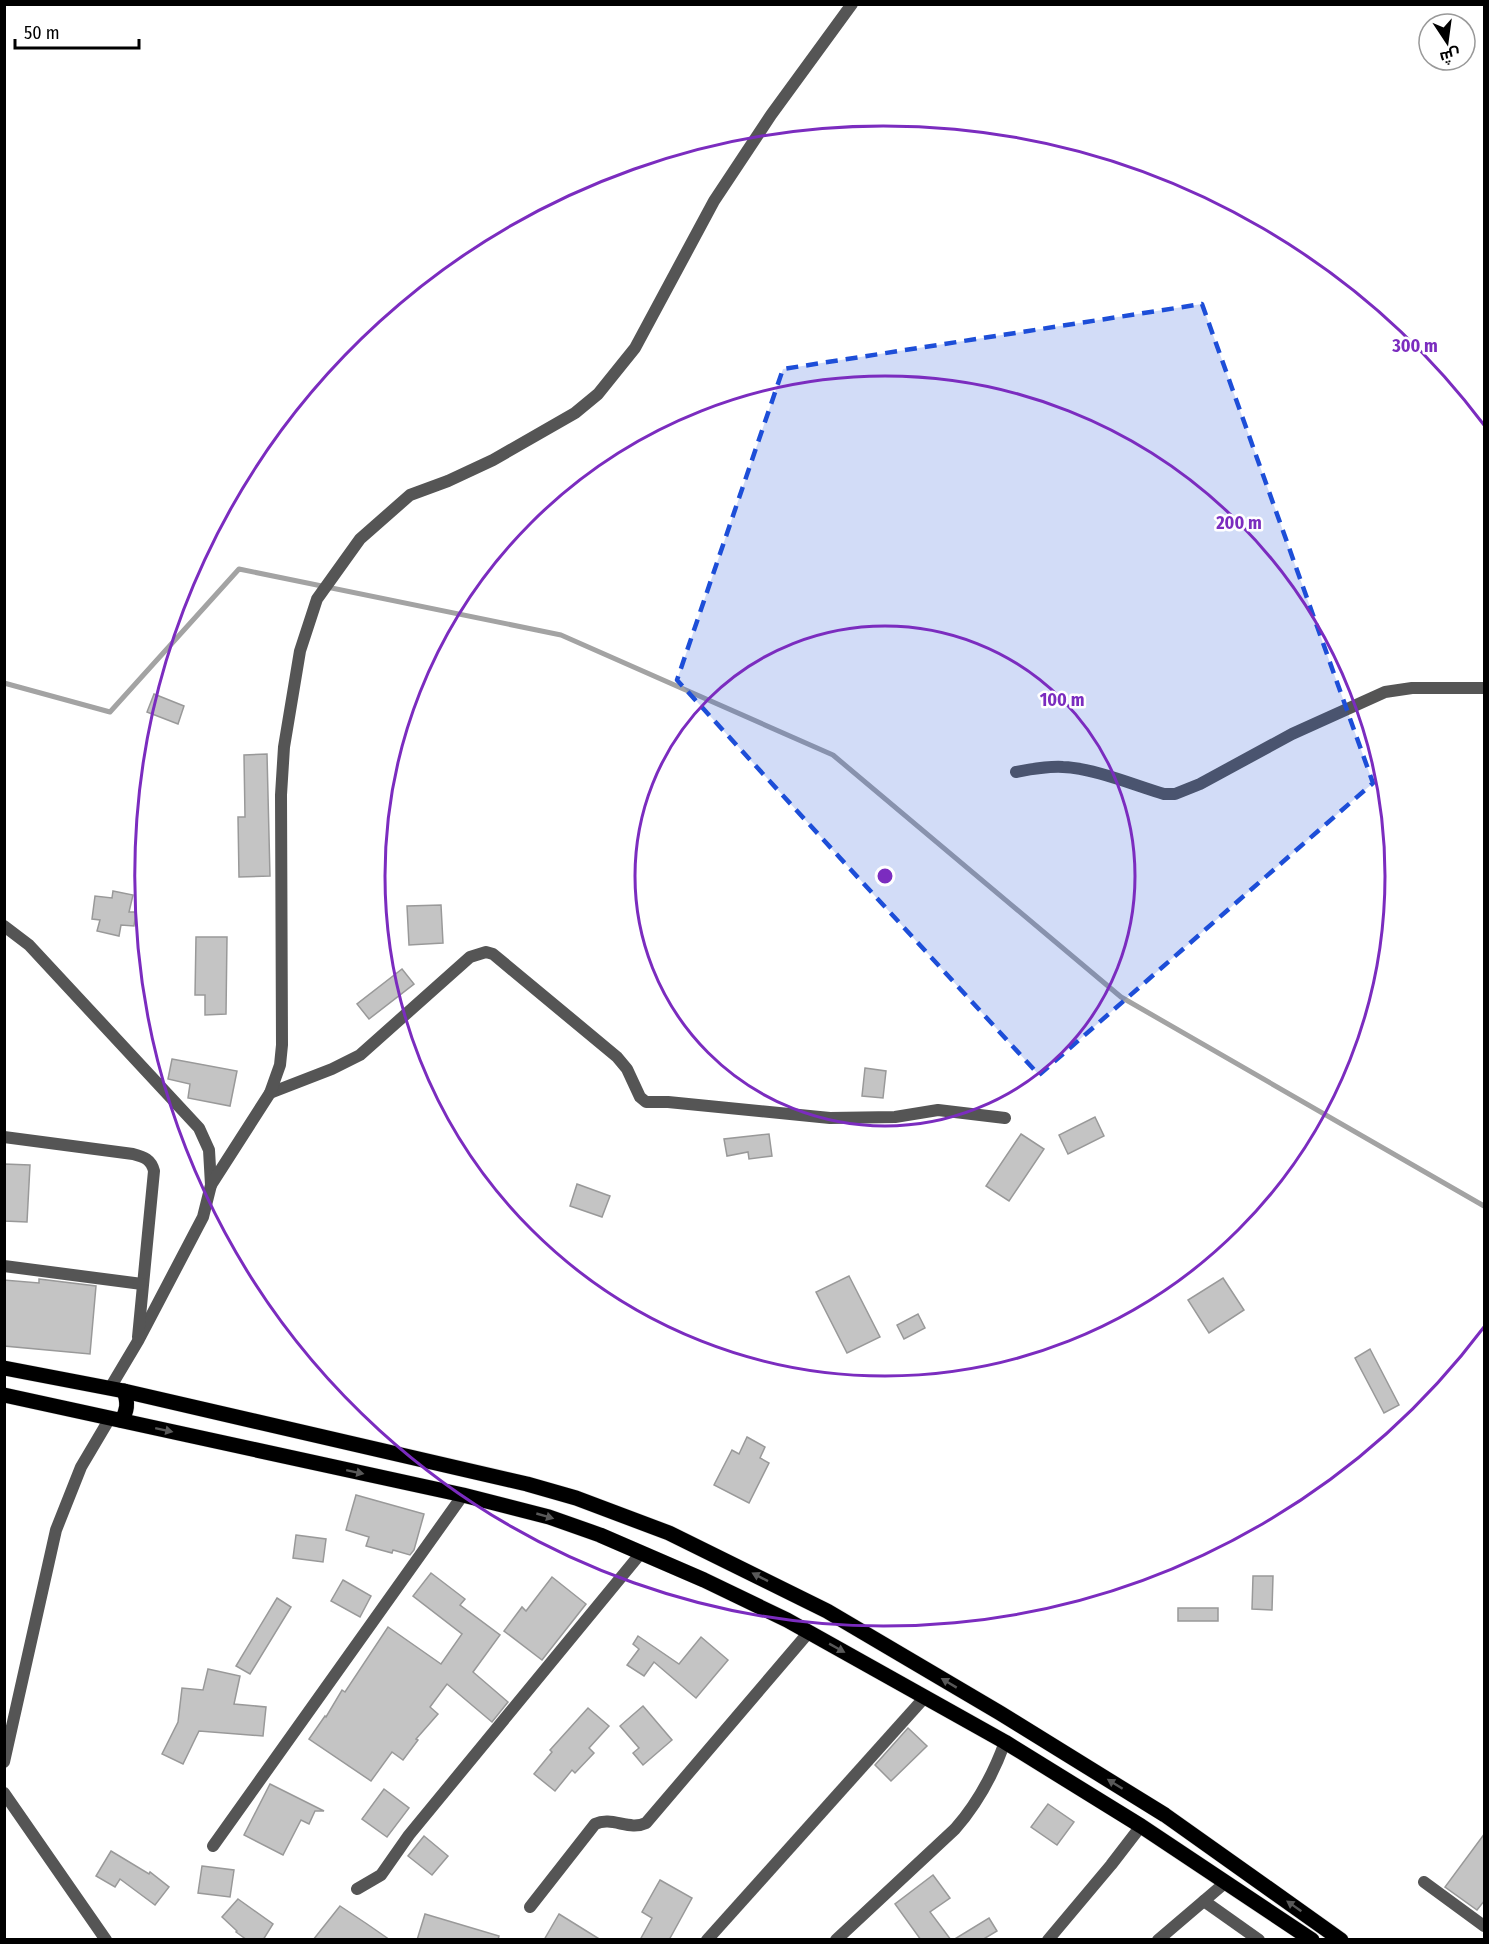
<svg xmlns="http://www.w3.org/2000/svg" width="1489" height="1944" viewBox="0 0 1489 1944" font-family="'Fira Sans Condensed',Cairo,sans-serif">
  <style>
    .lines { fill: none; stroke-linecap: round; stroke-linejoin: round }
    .stream { stroke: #a3a3a3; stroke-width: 5 }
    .building { fill: #c4c4c4; stroke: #999; stroke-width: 1.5 }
    .primary-casing { stroke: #dbdbdb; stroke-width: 16 }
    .street { stroke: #555; stroke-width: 12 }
    .primary { stroke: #000; stroke-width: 15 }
    .oneway { fill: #595959 }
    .marked { fill: #1d4ed8; fill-opacity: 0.2; stroke: #1d4ed8; stroke-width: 4.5; stroke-dasharray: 12 8; stroke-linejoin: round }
    .ring { fill: none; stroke: #7b2cbf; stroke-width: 3 }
    .centre { fill: #7b2cbf; stroke: #fff; stroke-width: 3 }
    .ring-label { font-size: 18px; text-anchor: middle; font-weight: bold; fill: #7b2cbf; stroke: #fff; stroke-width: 5; stroke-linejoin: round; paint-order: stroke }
  </style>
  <rect width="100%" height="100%" fill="#fff"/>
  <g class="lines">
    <!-- stream -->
    <polyline class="stream" points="4,683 110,712 239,569 561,635 833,755 1121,997 1484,1206"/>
  </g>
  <!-- building -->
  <g class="building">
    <polygon points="154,694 184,706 178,724 147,712"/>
    <polygon points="267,754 270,876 239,877 238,817 245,817 244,755"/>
    <polygon points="113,891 133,895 129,912 136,912 134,926 121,925 119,936 97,931 100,920 92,919 95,896 112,898"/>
    <polygon points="441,905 443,943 409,945 407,906"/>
    <polygon points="196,937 227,937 226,1014 205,1015 205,995 195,995"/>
    <polygon points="402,969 414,984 369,1019 357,1004"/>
    <polygon points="172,1059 237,1071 230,1106 188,1098 190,1084 168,1079"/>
    <polygon points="865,1068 886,1071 883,1098 862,1096"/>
    <polygon points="1095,1117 1104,1136 1068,1154 1059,1135"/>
    <polygon points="769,1134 772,1156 749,1159 748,1152 727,1156 724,1139"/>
    <polygon points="1021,1134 1044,1149 1009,1201 986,1186"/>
    <polygon points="4,1164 30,1165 27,1222 4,1221"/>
    <polygon points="577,1184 610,1196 602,1217 570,1206"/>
    <polygon points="849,1276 880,1337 847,1353 816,1292"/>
    <polygon points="1223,1278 1244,1310 1209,1333 1188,1300"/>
    <polygon points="39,1279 96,1286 90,1354 4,1346 4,1280 39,1283"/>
    <polygon points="918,1314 925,1328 904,1339 897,1325"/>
    <polygon points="1370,1349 1399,1405 1384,1413 1355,1358"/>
    <polygon points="747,1437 765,1447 760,1458 769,1463 749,1503 714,1485 732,1450 739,1454"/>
    <polygon points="356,1495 424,1514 414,1550 410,1555 393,1550 392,1553 366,1546 369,1537 346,1530"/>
    <polygon points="296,1535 326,1539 323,1562 293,1558"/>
    <polygon points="431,1573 465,1599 460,1605 500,1635 473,1672 508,1702 492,1722 447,1684 430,1707 438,1714 416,1739 418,1740 403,1760 392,1752 371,1781 309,1739 325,1716 326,1717 342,1690 345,1692 388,1627 441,1664 462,1634 413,1596"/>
    <polygon points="1253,1576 1273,1576 1272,1610 1252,1609"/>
    <polygon points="552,1577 586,1604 542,1660 504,1631 522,1607 526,1611"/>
    <polygon points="343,1580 371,1596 360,1617 331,1601"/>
    <polygon points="277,1598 291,1607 250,1674 236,1666"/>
    <rect x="1178" y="1608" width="40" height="13"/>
    <polygon points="638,1636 679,1664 701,1637 728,1660 696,1698 654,1662 644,1676 627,1665 639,1649 633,1644"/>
    <polygon points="208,1669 240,1676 234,1704 266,1707 263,1736 199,1731 183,1764 162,1754 178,1722 182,1688 203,1690"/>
    <polygon points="643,1706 672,1740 643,1765 633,1753 639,1748 620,1726"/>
    <polygon points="588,1708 609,1726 589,1748 594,1753 575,1773 572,1770 555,1791 534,1774 552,1752 550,1750"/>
    <polygon points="908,1728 927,1746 891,1781 875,1765"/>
    <polygon points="270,1784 324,1811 315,1811 309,1824 301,1820 283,1855 244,1835"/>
    <polygon points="384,1789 409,1808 387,1837 362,1819"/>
    <polygon points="1048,1804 1074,1822 1057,1845 1031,1827"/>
    <polygon points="1485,1833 1485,1900 1477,1910 1445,1887"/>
    <polygon points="424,1836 448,1856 432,1875 408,1856"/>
    <polygon points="111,1851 149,1874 150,1872 169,1887 155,1905 120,1879 115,1887 96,1876"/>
    <polygon points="202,1866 234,1870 230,1897 198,1893"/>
    <polygon points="933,1875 950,1898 930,1912 951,1940 921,1940 895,1904"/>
    <polygon points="660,1880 692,1898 669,1940 640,1940 652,1918 642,1912"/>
    <polygon points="238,1899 273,1924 263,1940 247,1940 236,1932 237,1931 222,1917"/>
    <polygon points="340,1906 367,1924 390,1940 313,1940"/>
    <polygon points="425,1914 499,1936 498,1940 417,1940"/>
    <polygon points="559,1914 601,1940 544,1940"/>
    <polygon points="989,1918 997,1931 982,1940 953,1940"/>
  </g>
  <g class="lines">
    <!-- primary casing -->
    <g class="primary-casing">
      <g id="primary">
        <polyline points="4,1368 124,1391 527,1484 576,1498 669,1533 827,1611 1000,1713 1165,1815 1341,1940"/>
        <polyline points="4,1395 463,1495 549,1517 600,1535 704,1580 787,1620 1005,1742 1141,1826 1312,1940"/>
        <path d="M121 1420C128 1411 128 1402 124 1391"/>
      </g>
    </g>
    <!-- street -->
    <g class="street">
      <path d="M1016 772C1032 769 1047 766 1063 767 1093 768 1134 785 1164 794H1175L1200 784 1292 734 1385 692 1412 688H1484"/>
      <polyline points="4,926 29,945 199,1128 209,1150 211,1185 203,1217 138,1341 110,1388"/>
      <polyline points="270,1093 332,1069 360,1055 470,957 486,952 493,954 617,1057 627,1069 640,1097 646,1102 668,1102 830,1118 895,1117 938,1110 1005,1118"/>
      <path d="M4 1137 133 1154C144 1157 151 1159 154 1171L138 1337"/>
      <polyline points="211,1185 270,1093 280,1065 282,1045 281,795 284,747 300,651 317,599 360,539 410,495 448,481 493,460 575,413 598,394 635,348 714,201 771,115 852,4"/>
      <polyline points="4,1266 142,1284"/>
      <polyline points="4,1762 56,1530 81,1467 110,1418"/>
      <polyline points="4,1793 106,1940"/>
      <polyline points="213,1846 463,1495"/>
      <polyline points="1424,1882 1484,1926"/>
      <polyline points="357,1889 381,1875 409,1835 641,1553"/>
      <polyline points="1204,1901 1259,1940"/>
      <path d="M530 1907 595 1824C612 1816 629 1831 646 1823L809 1632"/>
      <polyline points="707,1940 925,1697"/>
      <path d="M836 1940 955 1829C978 1803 993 1775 1005 1742"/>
      <polyline points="1048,1940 1111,1865 1141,1826"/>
      <polyline points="1158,1940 1226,1882"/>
    </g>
    <!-- primary -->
    <use href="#primary" class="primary"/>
  </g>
  <!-- one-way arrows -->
  <defs><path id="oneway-solid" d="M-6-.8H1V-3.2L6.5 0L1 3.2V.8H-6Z" transform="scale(1.5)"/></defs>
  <g class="oneway">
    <use href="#oneway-solid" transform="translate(164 1430) rotate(12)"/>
    <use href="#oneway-solid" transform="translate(355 1472) rotate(12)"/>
    <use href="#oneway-solid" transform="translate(545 1516) rotate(16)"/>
    <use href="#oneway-solid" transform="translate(760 1577) rotate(-153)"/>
    <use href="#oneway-solid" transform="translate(837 1648) rotate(29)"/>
    <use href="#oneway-solid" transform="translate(949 1683) rotate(-149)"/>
    <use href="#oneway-solid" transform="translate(1115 1784) rotate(-148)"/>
    <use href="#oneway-solid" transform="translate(1294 1906) rotate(-145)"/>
  </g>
  <!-- marked area -->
  <path class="marked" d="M1202 304 1373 783 1039 1075 677 680 783 369Z"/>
  <!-- distance rings -->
  <g class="ring">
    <circle cx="885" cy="876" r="250"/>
    <circle cx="885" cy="876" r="500"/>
    <path d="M1484 1327A750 750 0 1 1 1484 425"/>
  </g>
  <circle cx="885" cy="876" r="9" class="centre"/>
  <g class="ring-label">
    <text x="1415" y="352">300 m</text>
    <text x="1239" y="529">200 m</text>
    <text x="1062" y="706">100 m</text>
  </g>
  <!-- border -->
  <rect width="1489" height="1944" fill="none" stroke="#000000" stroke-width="12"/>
  <!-- north arrow -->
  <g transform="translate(1447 42) rotate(167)"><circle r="28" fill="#ffffff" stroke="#999999" stroke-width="1.5"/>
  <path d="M0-4.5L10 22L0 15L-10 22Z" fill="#000000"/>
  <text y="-9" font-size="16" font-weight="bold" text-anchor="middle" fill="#000000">ش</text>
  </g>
  <!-- scale -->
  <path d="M15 39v9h124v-9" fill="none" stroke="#000000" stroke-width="3"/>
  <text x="24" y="39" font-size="18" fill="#000000" stroke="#ffffff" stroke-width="4.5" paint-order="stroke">50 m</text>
</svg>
